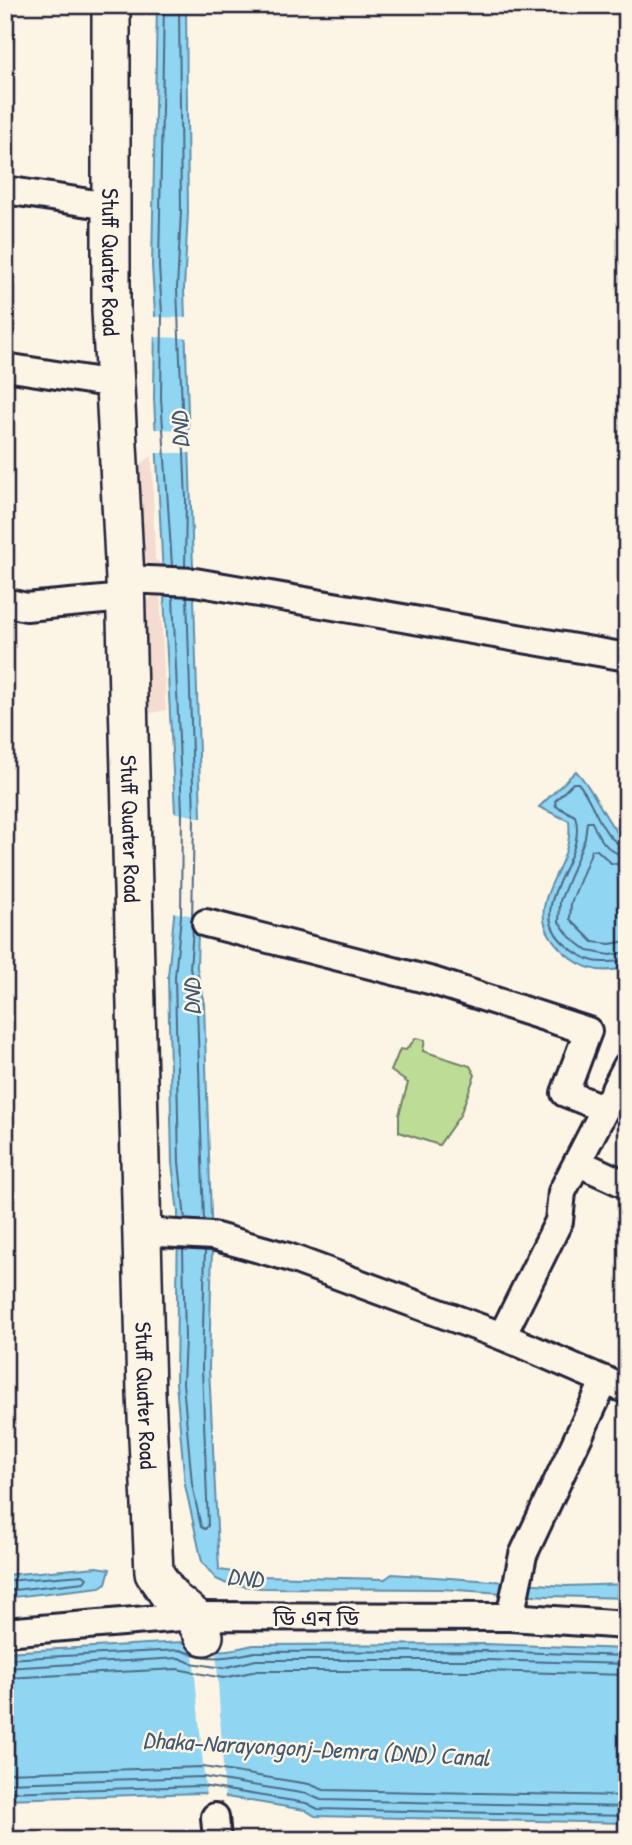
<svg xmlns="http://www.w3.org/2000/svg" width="632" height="1845" viewBox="0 0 632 1845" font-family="'Patrick Hand','Noto Sans Bengali',sans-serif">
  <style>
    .built { fill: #f4ddd0 }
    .green { fill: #bddc95; stroke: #707f68; stroke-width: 2 }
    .water { fill: #90d5f2; stroke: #648da9; stroke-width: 2 }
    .pier { fill: #fcf5e5 }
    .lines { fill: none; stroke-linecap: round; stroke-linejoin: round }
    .shore { stroke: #4e6a84; stroke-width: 2 }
    .street-casing { stroke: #22223b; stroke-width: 32 }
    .secondary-casing { stroke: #22223b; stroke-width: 42 }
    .street { stroke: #fcf5e5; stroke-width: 26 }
    .secondary { stroke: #fcf5e5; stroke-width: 37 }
    .labels { text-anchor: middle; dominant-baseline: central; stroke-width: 5; stroke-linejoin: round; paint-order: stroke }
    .street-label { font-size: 23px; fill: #22223b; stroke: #fcf5e5 }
    .water-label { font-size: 24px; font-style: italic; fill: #435872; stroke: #fcf5e5 }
  </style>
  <rect width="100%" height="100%" fill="#fcf5e5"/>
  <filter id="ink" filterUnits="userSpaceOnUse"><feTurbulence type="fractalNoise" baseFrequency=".0143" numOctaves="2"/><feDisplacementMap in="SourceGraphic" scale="14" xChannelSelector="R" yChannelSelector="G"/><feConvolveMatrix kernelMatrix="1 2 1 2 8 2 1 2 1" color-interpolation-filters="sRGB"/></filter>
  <g filter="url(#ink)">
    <!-- built -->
    <g class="built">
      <polygon points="152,456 155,559 162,565 160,570 152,571 133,555 128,474"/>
      <polygon points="160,591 166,710 143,715 135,609"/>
    </g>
    <!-- green -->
    <polygon class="green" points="416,1038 425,1040 423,1051 470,1066 475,1075 460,1115 439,1145 399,1132 399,1115 408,1083 391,1071 400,1049 406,1050"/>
    <!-- water -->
    <g class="water">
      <polygon points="157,5 186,5 188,212 184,289 201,816 197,968 204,1004 212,1247 209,1368 219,1570 261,1576 385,1579 392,1574 566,1586 627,1584 627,1598 548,1596 441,1589 261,1588 227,1584 216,1579 202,1562 185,1485 176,1383 178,1213 172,1163 168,976 174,916 175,812 154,399 155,314 152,266"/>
      <path d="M576 771C598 794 604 823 627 842V967C607 973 587 971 571 958 507 908 576 875 569 821L539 807Z"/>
      <polygon points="97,1567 110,1569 106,1583 100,1587 5,1598 5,1575"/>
      <path d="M183 1642C207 1655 229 1651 253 1645L486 1644 627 1649V1823L315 1816 305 1810 202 1793 5 1799V1652Z"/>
    </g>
    <!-- pier -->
    <g class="pier">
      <polygon points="153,317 189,318 188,338 152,337"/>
      <polygon points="154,429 194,430 194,453 154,453"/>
      <polygon points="172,812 203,818 200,917 172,912"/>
      <polygon points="192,1643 216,1647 225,1801 206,1797"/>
    </g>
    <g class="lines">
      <!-- shore -->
      <g class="shore">
        <polyline points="164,5 159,266 162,314 161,398 172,566"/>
        <polyline points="179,5 181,212 177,289 186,500 185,567"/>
        <polyline points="173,596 182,812 181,916 175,977 179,1162 185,1220"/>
        <polyline points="187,597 194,816 192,922"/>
        <path d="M627 847C602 843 594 800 578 783H573L555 801 556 806 575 816C590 860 519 907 567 946 590 965 599 963 627 961"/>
        <path d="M627 856C609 854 598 837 592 822H587L585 838 560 901 559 922 570 937 588 951 610 955 627 952"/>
        <polyline points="627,866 611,863 597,850 592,850 571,903 570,919 593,942 610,944 627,941"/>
        <polyline points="193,929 190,968 197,1006 204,1221"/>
        <polyline points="183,1249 185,1338 183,1383 192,1484 201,1527 205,1529 208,1526 202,1368 205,1250"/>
        <polyline points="5,1581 83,1575 87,1578 84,1582 5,1591"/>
        <path d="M5 1659 180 1650C207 1661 228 1658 255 1652L486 1651 627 1656"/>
        <polyline points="5,1668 179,1658 191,1663 223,1668 256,1660 486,1660 627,1664"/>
        <polyline points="5,1678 177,1669 223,1678 257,1671 486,1671 627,1675"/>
        <polyline points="5,1773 203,1767 309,1784 324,1790 627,1796"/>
        <polyline points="5,1783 203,1777 307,1794 321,1800 627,1807"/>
        <polyline points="5,1792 202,1786 306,1803 318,1809 627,1816"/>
      </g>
      <!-- street casing -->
      <g class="street-casing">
        <g id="street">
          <polyline points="5,190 109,206"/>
          <polyline points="5,367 114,384"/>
          <polyline points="125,579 195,582 627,657"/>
          <polyline points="5,602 26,607 125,598"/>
          <polyline points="206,923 433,981 588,1031 565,1093 605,1109"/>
          <polyline points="579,1163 627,1185"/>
          <polyline points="142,1232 213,1236 288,1257 502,1336 627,1390"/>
          <polyline points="502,1336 559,1221 562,1192 627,1066"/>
          <polyline points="510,1617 523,1555 605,1380"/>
          <polyline points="5,1632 193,1616 510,1617 627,1625"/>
          <polyline points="215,1817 217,1840"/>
        </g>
      </g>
      <!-- secondary casing -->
      <g class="secondary-casing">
        <g id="secondary">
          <path id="s1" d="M111 5V310L125 579 146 1393 154 1573 172 1599 193 1616 204 1636"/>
        </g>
      </g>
      <!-- street -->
      <use href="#street" class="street"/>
      <!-- secondary -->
      <use href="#secondary" class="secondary"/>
    </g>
  </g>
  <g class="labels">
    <!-- street labels -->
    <g class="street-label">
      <text stroke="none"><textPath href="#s1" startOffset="257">Stuff Quater Road</textPath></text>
      <text stroke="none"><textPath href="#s1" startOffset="824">Stuff Quater Road</textPath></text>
      <text stroke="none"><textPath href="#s1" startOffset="1391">Stuff Quater Road</textPath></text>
      <text x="316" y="1617">ডি এন ডি</text>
    </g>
    <!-- water labels -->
    <g class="water-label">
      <text transform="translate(179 430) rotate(-92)">DND</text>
      <text transform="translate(191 997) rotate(-90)">DND</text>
      <text transform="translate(245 1577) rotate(6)">DND</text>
      <text transform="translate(316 1748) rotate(3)">Dhaka-Narayongonj-Demra (DND) Canal</text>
    </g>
  </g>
  <!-- margin -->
  <rect width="632" height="1845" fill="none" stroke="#fcf5e5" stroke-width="28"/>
  <rect x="14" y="14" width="604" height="1817" fill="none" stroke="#22223b" stroke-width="2.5" filter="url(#ink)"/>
</svg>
